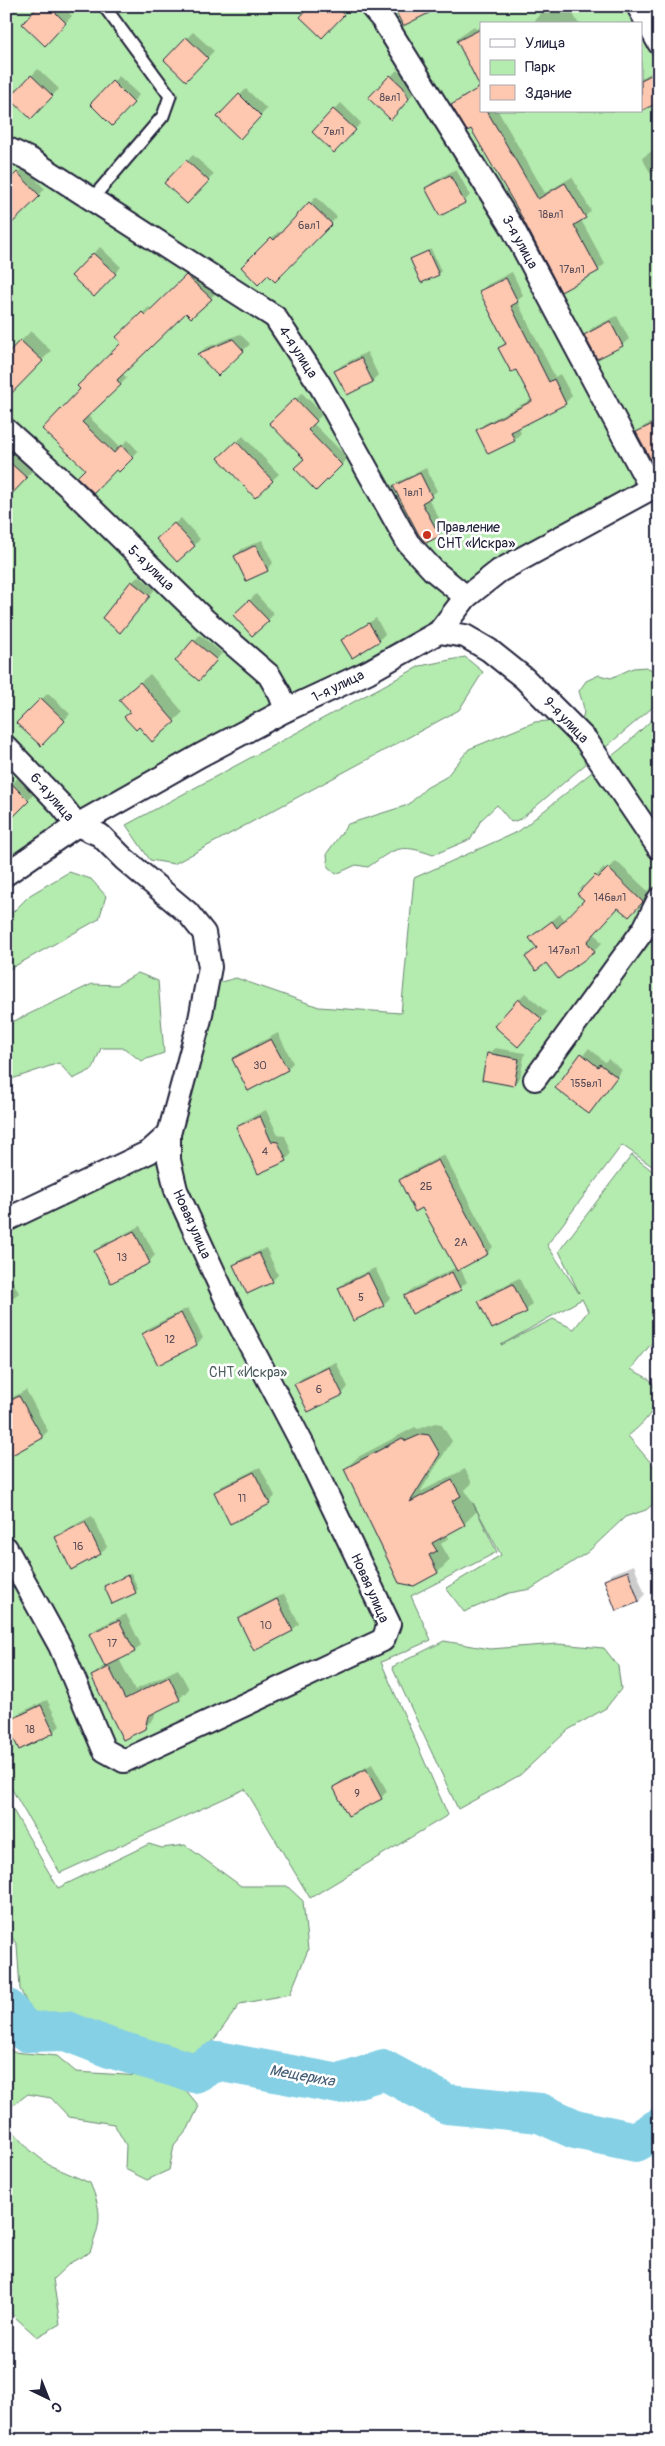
<svg xmlns="http://www.w3.org/2000/svg" width="665" height="2446" viewBox="0 0 665 2446" font-family="Pangolin,sans-serif">
  <style>
    .green { fill: #b4ebae; stroke: #6b8674; fill-rule: evenodd }
    .shadow { fill: #0003 }
    .lines { fill: none; stroke-linecap: round; stroke-linejoin: round }
    .river { stroke: #85d0e5; stroke-width: 40 }
    .building { fill: #fdc8af; stroke: #22223b }
    .service-casing { stroke: #22223b; stroke-width: 15 }
    .minor-casing { stroke: #22223b; stroke-width: 26 }
    .service { stroke: #fff; stroke-width: 11 }
    .minor { stroke: #fff; stroke-width: 22 }
    .poi-dot { fill: #c8321e; stroke: #fff; stroke-width: 2 }
    .labels { text-anchor: middle; dominant-baseline: central; stroke-width: 5; stroke-linejoin: round; paint-order: stroke }
    .number-label { font-size: 11px; fill: #594c58 }
    .street-label { font-size: 14px; fill: #22223b; stroke: #fff }
    .poi-label { font-size: 14px; fill: #22223b; stroke: #fff; text-anchor: start }
    .park-label { font-size: 14px; fill: #4e5e5e; stroke: #fff }
    .water-label { font-size: 15px; font-style: italic; fill: #455f76; stroke: #fff }
  </style>
  <rect width="100%" height="100%" fill="#fff"/>
  <filter id="ink" filterUnits="userSpaceOnUse"><feTurbulence type="fractalNoise" baseFrequency=".02" numOctaves="2"/><feDisplacementMap in="SourceGraphic" scale="10" xChannelSelector="R" yChannelSelector="G"/><feConvolveMatrix kernelMatrix="1 2 1 2 8 2 1 2 1" color-interpolation-filters="sRGB"/></filter>
  <g filter="url(#ink)">
    <!-- green -->
    <g class="green">
      <path d="M6 6H659V469L479 572 436 619 6 861ZM481 24H641V111H481Z"/>
      <polygon points="465,657 483,672 459,710 174,864 150,860 126,825 420,666"/>
      <path d="M646 667 659 673V702L521 819 511 822 497 805 481 820 471 839 433 855C400 843 395 848 368 867L356 865 336 874 328 867 327 853 348 824 408 805 426 788 446 777 469 749 535 722 548 721 572 729C589 716 584 709 579 691L586 681 599 675 611 678 633 668Z"/>
      <path d="M659 713V1171L622 1145 547 1245 579 1293 559 1251 632 1155 659 1176V1334L631 1369C637 1373 648 1377 652 1382 665 1404 644 1423 628 1436L658 1471 659 1499 646 1510 625 1517 588 1552 531 1589 509 1593 464 1612 446 1588 501 1555 473 1503 497 1552 411 1596 431 1640 381 1662 448 1815 310 1898 245 1789 60 1873 6 1779V1214L161 1141 198 988 236 978 319 1007 401 1013 414 878 519 831 623 747ZM582 1299 588 1311 574 1329 553 1319 501 1345Z"/>
      <polygon points="69,872 91,879 106,896 99,919 6,971 6,919 30,895"/>
      <polygon points="138,973 158,981 164,1053 141,1061 124,1048 101,1048 93,1069 73,1079 59,1063 6,1081 6,1025 92,984 117,985"/>
      <polygon points="444,1641 490,1649 558,1644 604,1648 618,1666 621,1689 606,1708 568,1730 520,1775 458,1809 392,1667"/>
      <polygon points="6,1798 58,1888 149,1844 162,1848 185,1845 241,1886 287,1886 303,1901 308,1950 290,1994 240,2004 211,2044 193,2057 62,2020 35,2020 20,1989 17,1945 6,1929"/>
      <path d="M6 2045 13 2052 57 2056 76 2072 142 2076 184 2088 199 2106 188 2129 174 2146 169 2170 147 2180 125 2169 126 2145 114 2124 69 2117 51 2098 28 2094 9 2108 13 2131 31 2151 49 2165 90 2183C103 2213 101 2222 90 2252L70 2263 53 2279 60 2324 37 2337 6 2309Z"/>
    </g>
    <!-- shadow -->
    <g class="shadow">
      <polygon points="41,6 62,6 72,16 45,44"/>
      <polygon points="312,6 347,6 349,8 322,36"/>
      <polygon points="555,6 569,6 578,23 537,24 535,20 541,13"/>
      <polygon points="474,26 476,29 481,27 481,111 498,111 545,193 572,177 591,211 581,220 605,264 598,270 562,290 519,209 471,127 453,105 481,86 457,38"/>
      <polygon points="193,32 214,51 186,79 166,60"/>
      <polygon points="38,69 59,89 31,117 11,98"/>
      <polygon points="659,69 659,101 641,110 641,78"/>
      <polygon points="397,70 409,81 415,92 391,118 370,98"/>
      <polygon points="119,76 139,95 112,124 91,104"/>
      <polygon points="246,89 267,109 240,137 219,117"/>
      <polygon points="341,103 361,123 334,151 313,132"/>
      <polygon points="659,146 659,179 655,181 642,158"/>
      <polygon points="193,155 214,174 187,203 166,183"/>
      <polygon points="24,167 45,189 10,224 6,184"/>
      <polygon points="456,169 470,195 464,202 426,188 433,182"/>
      <polygon points="316,197 337,217 275,281 268,273 243,267 278,232 281,234"/>
      <polygon points="100,247 121,267 94,295 73,276"/>
      <polygon points="431,249 441,271 438,274 411,259"/>
      <polygon points="193,270 217,292 191,317 186,311 122,373 127,378 88,416 120,447 128,440 138,451 119,470 116,468 87,469 44,428 123,343 117,337 149,307 152,310"/>
      <polygon points="512,272 523,295 517,301 555,377 560,374 572,396 565,403 518,427 521,433 514,440 478,430 484,424 532,399 517,368 500,348 506,342 481,291 487,285"/>
      <polygon points="617,316 629,339 622,345 586,335 592,328"/>
      <polygon points="31,331 51,351 12,391 6,356"/>
      <polygon points="240,334 250,344 218,374 199,354 205,348"/>
      <polygon points="367,352 378,375 372,381 336,371 342,365"/>
      <polygon points="302,393 323,414 313,423 348,458 317,489 305,459 271,423"/>
      <polygon points="659,419 659,451 638,433 644,426"/>
      <polygon points="243,436 279,474 255,496 220,458"/>
      <polygon points="6,447 32,471 6,499"/>
      <polygon points="426,468 437,491 428,498 445,529 439,535 395,486 400,481"/>
      <polygon points="181,518 200,539 194,546 164,533"/>
      <polygon points="262,540 273,563 267,570 235,556 242,549"/>
      <polygon points="139,576 155,589 126,625 132,582"/>
      <polygon points="256,594 274,614 268,620 241,609"/>
      <polygon points="376,618 385,634 379,640 342,641"/>
      <polygon points="200,635 222,653 205,673 194,641"/>
      <polygon points="150,674 183,712 174,721 131,711 130,691"/>
      <polygon points="48,693 70,714 41,745 18,723"/>
      <polygon points="18,778 34,794 6,822 6,790"/>
      <polygon points="616,861 650,893 637,908 618,906 594,933 602,943 594,951 546,961 527,958 538,947 531,938 560,914 566,921 586,900 596,876 604,868 606,871"/>
      <polygon points="525,993 547,1012 524,1039 496,1026"/>
      <polygon points="278,1033 293,1063 287,1069 234,1059 240,1053"/>
      <polygon points="495,1048 525,1053 520,1078 514,1084 488,1054"/>
      <polygon points="589,1048 605,1062 608,1059 622,1070 589,1113 556,1088"/>
      <polygon points="266,1110 278,1135 285,1136 292,1153 286,1160 238,1127 244,1121"/>
      <polygon points="444,1155 493,1247 487,1253 460,1268 467,1282 460,1288 413,1312 405,1296 411,1290 457,1267 423,1206 400,1180 406,1174"/>
      <polygon points="140,1226 155,1255 149,1262 96,1251 102,1245"/>
      <polygon points="266,1248 278,1275 272,1281 235,1265 241,1259"/>
      <polygon points="375,1268 390,1298 383,1305 339,1288 345,1282"/>
      <polygon points="6,1269 19,1293 6,1303"/>
      <polygon points="519,1278 532,1304 526,1311 480,1301 486,1295"/>
      <polygon points="188,1308 203,1338 197,1344 158,1363 143,1334 150,1327"/>
      <polygon points="336,1362 348,1387 342,1394 296,1384 302,1378"/>
      <polygon points="26,1390 48,1431 42,1437 6,1442 6,1401"/>
      <polygon points="435,1423 441,1424 452,1441 420,1492 465,1469 472,1483 465,1490 477,1511 464,1524 446,1534 448,1538 441,1544 450,1560 438,1572 414,1584 345,1469 358,1457 415,1427 418,1429"/>
      <polygon points="260,1467 275,1496 269,1503 216,1493 222,1486"/>
      <polygon points="92,1516 107,1547 100,1553 57,1537 63,1531"/>
      <polygon points="634,1565 645,1594 639,1601 616,1609 606,1580 612,1574"/>
      <polygon points="131,1573 138,1589 135,1592 105,1586"/>
      <polygon points="284,1594 299,1624 292,1630 239,1620 246,1613"/>
      <polygon points="126,1614 141,1645 135,1651 119,1659 135,1690 178,1669 189,1689 179,1699 156,1710 154,1718 144,1728 92,1676 105,1665 90,1635 97,1628"/>
      <polygon points="6,1633 10,1640 6,1643"/>
      <polygon points="47,1700 60,1726 53,1732 7,1723 13,1716"/>
      <polygon points="372,1764 387,1791 381,1798 334,1787 341,1781"/>
    </g>
    <g class="lines">
      <!-- river -->
      <polyline class="river" points="6,2008 26,2032 66,2031 110,2048 195,2073 217,2061 339,2084 384,2070 447,2104 540,2113 575,2129 636,2142 659,2128"/>
    </g>
    <!-- building -->
    <g class="building">
      <polygon points="39,6 49,6 66,23 45,46 22,24"/>
      <polygon points="310,6 335,6 344,15 322,38 300,17"/>
      <polygon points="393,6 443,6 403,26"/>
      <polygon points="481,29 481,111 487,111 538,199 565,183 586,218 574,225 599,271 561,292 518,210 471,129 467,131 451,105 480,87 457,41"/>
      <polygon points="186,37 208,58 186,81 164,60"/>
      <polygon points="659,71 659,102 641,111 641,80"/>
      <polygon points="31,75 53,96 31,119 9,98"/>
      <polygon points="390,75 403,87 409,99 391,120 368,98"/>
      <polygon points="112,81 134,103 112,126 90,104"/>
      <polygon points="239,94 261,116 240,139 217,117"/>
      <polygon points="333,109 356,130 334,153 312,132"/>
      <polygon points="186,160 209,181 187,204 164,183"/>
      <polygon points="17,172 40,196 6,229 6,183"/>
      <polygon points="450,175 465,203 440,216 425,188"/>
      <polygon points="309,202 332,224 275,282 268,275 258,285 241,267 271,237 274,240"/>
      <polygon points="428,251 439,275 421,283 410,259"/>
      <polygon points="93,253 116,274 94,297 71,276"/>
      <polygon points="186,275 212,299 191,318 186,313 117,380 121,385 82,422 114,453 121,445 133,458 119,472 116,470 94,493 77,477 85,469 42,429 80,389 77,386 121,343 116,337 142,312 145,315"/>
      <polygon points="506,278 518,302 511,306 549,382 554,379 566,404 511,432 515,441 488,454 476,430 532,401 516,370 511,372 498,348 506,344 479,291"/>
      <polygon points="610,321 623,346 597,359 584,335"/>
      <polygon points="233,339 244,351 218,376 197,354"/>
      <polygon points="20,340 43,361 6,399 6,355"/>
      <polygon points="361,358 373,382 347,395 334,371"/>
      <polygon points="295,398 317,421 308,430 342,465 316,491 294,468 304,459 269,423"/>
      <polygon points="659,421 659,471 657,471 636,432"/>
      <polygon points="236,441 273,481 255,498 218,458"/>
      <polygon points="6,459 27,478 6,500"/>
      <polygon points="420,473 432,497 422,503 440,536 426,543 419,535 393,486"/>
      <polygon points="174,523 195,546 177,562 156,539"/>
      <polygon points="256,545 268,571 246,581 234,556"/>
      <polygon points="131,581 150,596 120,633 102,618"/>
      <polygon points="249,600 269,621 252,636 233,615"/>
      <polygon points="369,623 380,641 352,658 341,640"/>
      <polygon points="193,640 217,660 199,681 175,661"/>
      <polygon points="140,682 175,722 152,742 139,727 136,730 124,717 130,712 119,700"/>
      <polygon points="41,698 65,721 41,746 16,723"/>
      <polygon points="6,778 29,801 6,824"/>
      <polygon points="608,868 643,902 629,917 618,908 587,942 595,952 558,979 546,963 536,971 525,957 537,948 529,938 552,921 557,928 584,900 577,894 595,875 598,878"/>
      <polygon points="518,999 542,1019 518,1047 494,1026"/>
      <polygon points="271,1039 288,1070 248,1091 232,1059"/>
      <polygon points="487,1053 519,1059 514,1086 482,1080"/>
      <polygon points="581,1053 598,1067 600,1064 617,1077 589,1114 555,1088"/>
      <polygon points="260,1116 271,1141 278,1142 287,1161 258,1174 236,1127"/>
      <polygon points="438,1160 488,1254 457,1271 422,1208 415,1212 399,1180"/>
      <polygon points="134,1231 150,1263 111,1283 94,1251"/>
      <polygon points="259,1253 273,1282 247,1294 233,1265"/>
      <polygon points="452,1272 461,1290 412,1314 404,1296"/>
      <polygon points="368,1273 384,1306 353,1321 338,1288"/>
      <polygon points="513,1284 527,1312 492,1329 478,1301"/>
      <polygon points="181,1313 197,1345 158,1365 142,1334"/>
      <polygon points="329,1367 343,1395 308,1412 294,1384"/>
      <polygon points="19,1396 43,1438 12,1455 6,1445 6,1403"/>
      <polygon points="422,1434 429,1435 440,1454 410,1502 452,1480 461,1496 452,1501 465,1525 432,1543 437,1551 429,1555 438,1573 414,1586 399,1583 344,1469 402,1438 406,1441"/>
      <polygon points="254,1472 270,1504 230,1524 214,1492"/>
      <polygon points="85,1522 101,1554 71,1570 55,1537"/>
      <polygon points="628,1571 639,1602 616,1611 604,1580"/>
      <polygon points="128,1575 136,1593 112,1604 104,1586"/>
      <polygon points="277,1599 293,1631 254,1651 238,1619"/>
      <polygon points="119,1620 135,1652 105,1667 89,1634"/>
      <polygon points="109,1667 125,1699 169,1677 180,1700 148,1716 145,1729 123,1740 91,1676"/>
      <polygon points="41,1705 54,1733 19,1750 6,1722"/>
      <polygon points="366,1769 382,1799 348,1816 333,1787"/>
    </g>
    <g class="lines">
      <!-- service casing -->
      <g class="service-casing">
        <polyline id="service" points="91,200 163,116 170,96 104,6"/>
      </g>
      <!-- minor casing -->
      <g class="minor-casing">
        <g id="minor">
          <polyline points="371,6 383,20 512,227 651,488"/>
          <polyline points="638,6 659,43"/>
          <polyline points="6,148 31,160 275,317 320,385 408,543 433,570 466,597"/>
          <polyline points="6,430 68,486 205,620 269,675 280,694 286,710"/>
          <polyline points="439,632 465,636 489,650 524,678 586,740 659,848"/>
          <polyline points="6,747 62,806 77,825 100,835 124,859 188,913 204,933 210,967 200,1019 169,1134 169,1160 176,1190 227,1301 305,1449 389,1624 383,1640 124,1761 104,1750 60,1646 6,1548"/>
          <polyline points="6,874 77,825 201,755 286,710 368,672 439,632 466,597 499,571 659,484"/>
          <polyline points="535,1079 644,929 659,899"/>
          <polyline points="6,1220 149,1152 169,1134"/>
        </g>
      </g>
      <!-- service -->
      <use href="#service" class="service"/>
      <!-- minor -->
      <use href="#minor" class="minor"/>
    </g>
  </g>
  <!-- markers -->
  <circle class="poi-dot" cx="427" cy="535" r="5"/>
  <g class="labels">
    <!-- number labels -->
    <g class="number-label">
      <text x="390" y="97">8вл1</text>
      <text x="334" y="131">7вл1</text>
      <text x="551" y="214">18вл1</text>
      <text x="309" y="225">6вл1</text>
      <text x="572" y="269">17вл1</text>
      <text x="413" y="492">1вл1</text>
      <text x="610" y="897">146вл1</text>
      <text x="564" y="950">147вл1</text>
      <text x="260" y="1065">30</text>
      <text x="586" y="1083">155вл1</text>
      <text x="265" y="1151">4</text>
      <text x="426" y="1186">2Б</text>
      <text x="461" y="1242">2А</text>
      <text x="122" y="1257">13</text>
      <text x="361" y="1297">5</text>
      <text x="170" y="1339">12</text>
      <text x="319" y="1389">6</text>
      <text x="242" y="1498">11</text>
      <text x="78" y="1546">16</text>
      <text x="266" y="1625">10</text>
      <text x="112" y="1643">17</text>
      <text x="30" y="1729">18</text>
      <text x="357" y="1793">9</text>
    </g>
    <!-- street labels -->
    <g class="street-label">
      <text transform="translate(520 242) rotate(61)">3-я улица</text>
      <text transform="translate(298 352) rotate(57)">4-я улица</text>
      <text transform="translate(151 568) rotate(44)">5-я улица</text>
      <text transform="translate(338 686) rotate(-26)">1-я улица</text>
      <text transform="translate(566 720) rotate(46)">9-я улица</text>
      <text transform="translate(52 797) rotate(49)">6-я улица</text>
      <text transform="translate(192 1224) rotate(66)">Новая улица</text>
      <text transform="translate(370 1588) rotate(66)">Новая улица</text>
    </g>
    <!-- poi labels -->
    <g class="poi-label">
      <text x="437" y="527">Правление<tspan x="437" dy="16">СНТ «Искра»</tspan></text>
    </g>
    <!-- park labels -->
    <g class="park-label">
      <text x="248" y="1372">СНТ «Искра»</text>
    </g>
    <!-- water labels -->
    <g class="water-label">
      <text transform="translate(302 2076) rotate(10)">Мещериха</text>
    </g>
  </g>
  <!-- margin -->
  <rect width="665" height="2446" fill="none" stroke="#fff" stroke-width="25"/>
  <rect x="12" y="12" width="640" height="2421" fill="none" stroke="#22223b" stroke-width="2" filter="url(#ink)"/>
  <!-- legend -->
  <rect x="480" y="22" width="162" height="90" fill="#ffffff" stroke="#a7a7b1"/>
  <rect x="490" y="39" width="25" height="8" fill="#ffffff" stroke="#a7a7b1"/>
  <text x="525" y="48" font-size="15" fill="#22223b">Улица</text>
  <rect x="490" y="60" width="25" height="15" fill="#b4ebae" stroke="#a7a7b1"/>
  <text x="525" y="72" font-size="15" fill="#22223b">Парк</text>
  <rect x="490" y="85" width="25" height="15" fill="#fdc8af" stroke="#a7a7b1"/>
  <text x="525" y="98" font-size="15" fill="#22223b">Здание</text>
  <!-- north arrow -->
  <g transform="translate(48 2398) rotate(137)" stroke="#ffffff" stroke-width="4" paint-order="stroke">
  <path d="M0-4L9 19L0 12L-9 19Z" fill="#22223b"/>
  <text y="-8" font-size="14" font-weight="bold" text-anchor="middle" fill="#22223b">С</text>
  </g>
</svg>
